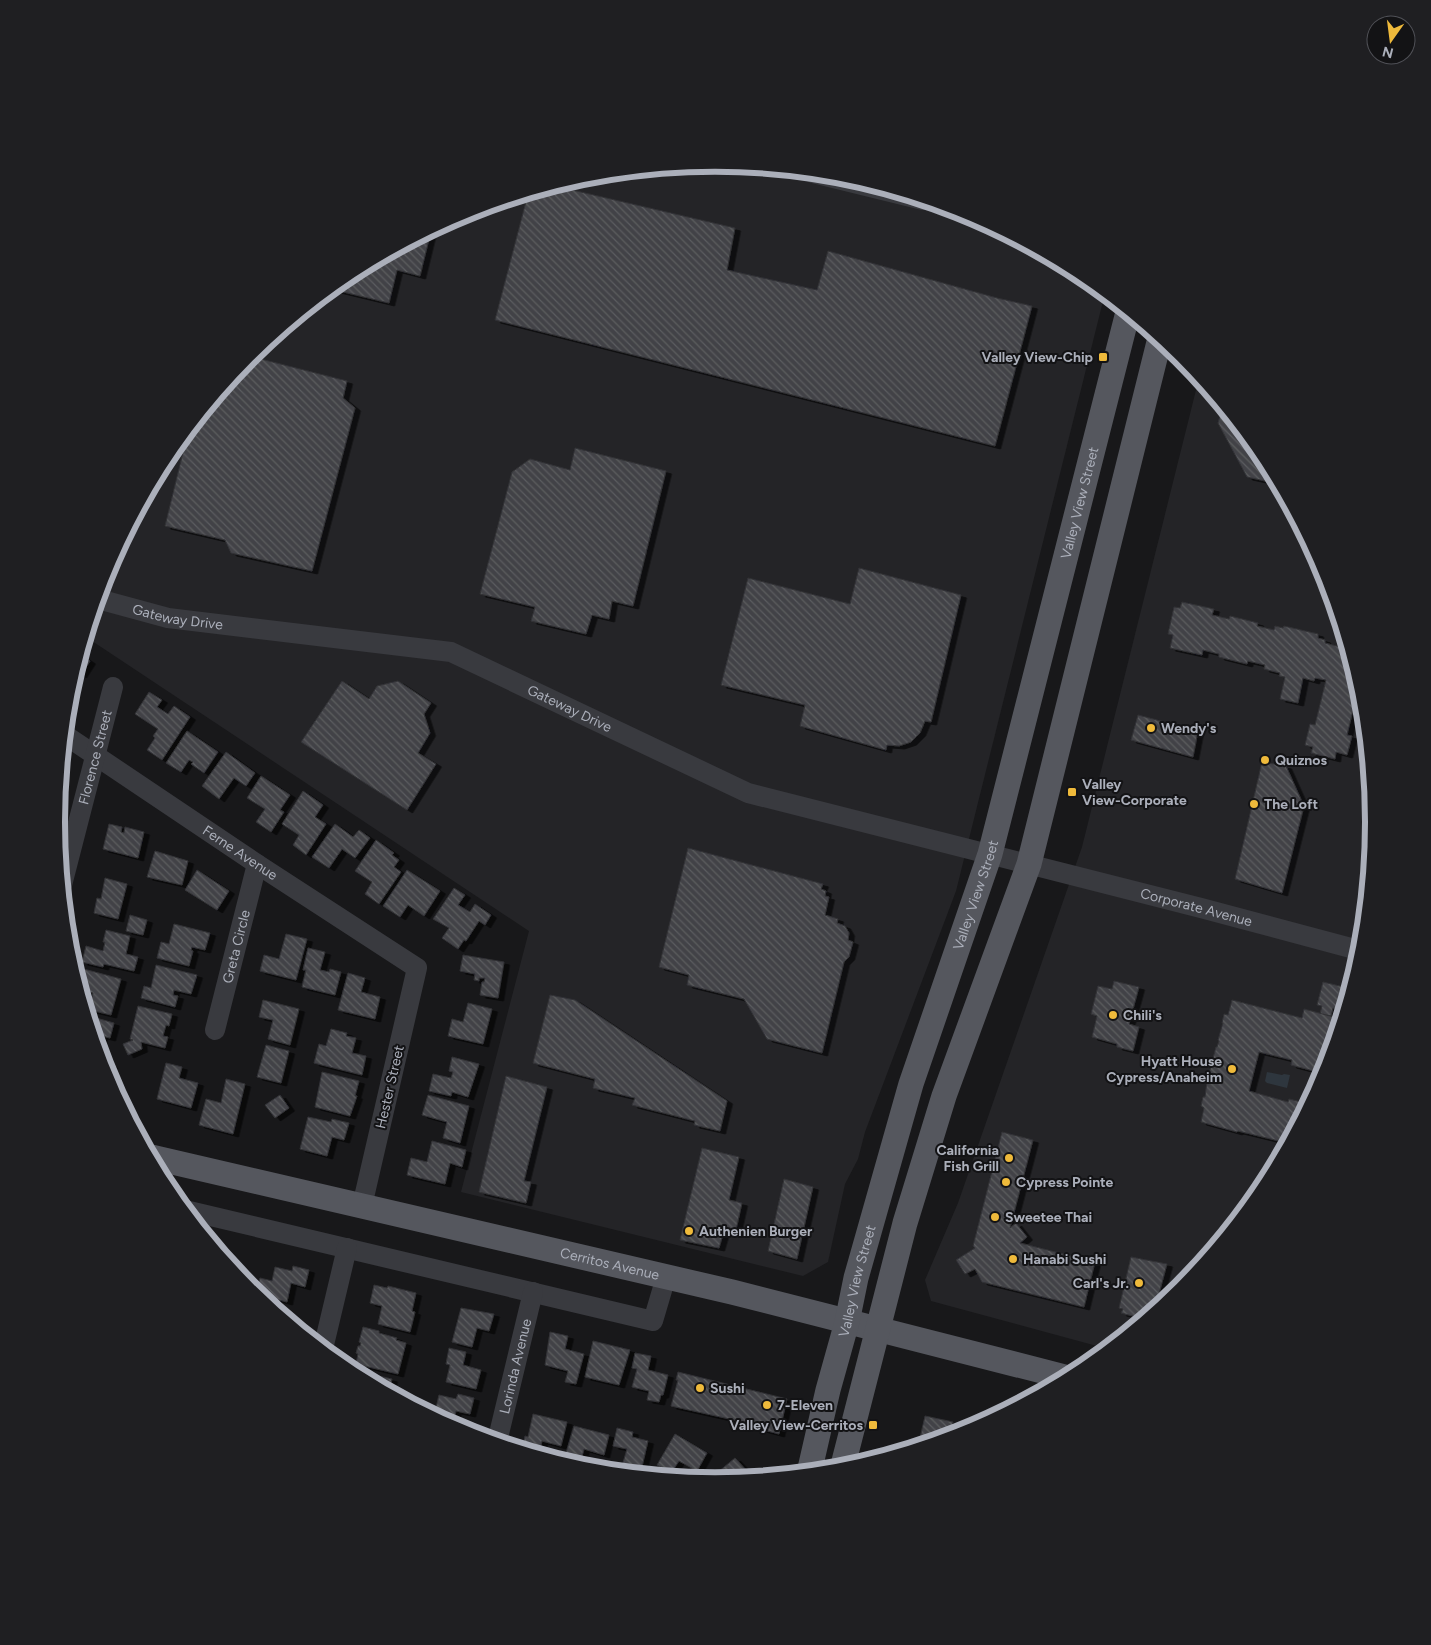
<svg xmlns="http://www.w3.org/2000/svg" width="1431" height="1645" viewBox="0 0 1431 1645" font-family="Figtree,sans-serif">
  <style>
    .built { fill: #242427 }
    .water { fill: #2e363e }
    .building { fill: url(#building-back-hatch); stroke: #323236; filter: url(#shadow) }
    .lines { fill: none; stroke-linecap: round; stroke-linejoin: round }
    .minor { stroke: #393a3f; stroke-width: 20 }
    .major { stroke: #55575e; stroke-width: 25 }
    .poi-dot { fill: #efba3b; stroke: #131315; stroke-width: 2 }
    .labels { text-anchor: middle; dominant-baseline: central; stroke-width: 4; stroke-linejoin: round; paint-order: stroke }
    .poi-label { font-size: 14px; font-weight: bold; fill: #abafba; stroke: #131315; text-anchor: start }
    .street-label { font-size: 14px; fill: #abafba; stroke: #131315 }
    .rim { fill: none; stroke: #abafba; stroke-width: 6 }
  </style>
  <defs>
    <pattern id="building-back-hatch" width="6" height="6" patternUnits="userSpaceOnUse" patternTransform="scale(1.25)"><rect width="6" height="6" fill="#424347"/><path d="M-1 5l2 2M0 0l6 6M5-1l2 2" fill="none" stroke="#5b5c5f"/></pattern>
    <filter id="shadow"><feDropShadow dx="5.5" dy="3" stdDeviation="0" flood-color="#0009"/></filter>
  </defs>
  <rect width="100%" height="100%" fill="#18181a"/>
  <!-- built -->
  <g class="built">
    <polygon points="716,163 844,176 968,214 1082,275 1105,293 956,891 865,1132 858,1159 845,1184 828,1262 803,1276 461,1192 529,931 86,637 107,570 168,456 250,356 349,274 463,213 587,176"/>
    <polygon points="1199,378 1264,456 1325,570 1362,694 1375,823 1362,951 1324,1075 1263,1189 1181,1289 1108,1349 931,1301 925,1280 958,1203 1082,847"/>
  </g>
  <!-- water -->
  <polygon class="water" points="1267,1072 1282,1075 1284,1074 1290,1075 1287,1088 1267,1083 1265,1081"/>
  <!-- building -->
  <g class="building">
    <polygon points="555,186 735,228 727,270 817,290 828,251 997,298 1032,306 995,446 495,320 528,194"/>
    <polygon points="431,231 420,276 397,270 389,303 331,289 349,274"/>
    <polygon points="249,356 347,381 343,398 355,408 312,571 231,553 225,540 165,526 188,432"/>
    <polygon points="1223,406 1264,456 1279,484 1247,477 1218,423"/>
    <polygon points="575,448 666,471 633,606 612,601 609,619 592,615 586,634 531,621 535,607 480,594 512,472 530,459 570,470"/>
    <polygon points="859,568 961,595 931,722 925,721 920,733 911,742 899,746 887,745 886,750 800,726 805,705 721,685 748,578 850,604"/>
    <polygon points="1182,602 1214,609 1212,615 1229,619 1230,616 1258,623 1257,626 1274,630 1275,626 1283,628 1284,626 1318,634 1318,638 1325,640 1325,643 1348,649 1359,685 1347,735 1352,736 1347,755 1336,752 1335,759 1311,753 1313,747 1305,745 1310,724 1315,725 1326,680 1315,678 1314,681 1303,678 1298,703 1280,699 1285,677 1279,676 1280,673 1264,669 1265,665 1248,661 1247,664 1219,657 1219,654 1203,650 1202,655 1170,648 1173,635 1168,634 1174,607 1180,608"/>
    <polygon points="81,655 90,661 81,675 76,672"/>
    <polygon points="342,681 369,699 377,686 398,681 431,703 424,714 430,733 418,753 436,764 407,810 301,742"/>
    <polygon points="149,692 162,700 157,707 168,714 174,706 190,717 162,760 147,750 155,738 153,736 158,729 135,714"/>
    <polygon points="1138,715 1198,731 1193,757 1131,740"/>
    <polygon points="187,731 218,752 204,773 191,764 193,762 189,760 181,772 166,763"/>
    <polygon points="226,752 255,773 246,786 234,778 219,799 202,786"/>
    <polygon points="1262,762 1286,766 1304,806 1282,893 1235,879"/>
    <polygon points="261,776 290,795 280,810 284,812 271,832 256,822 265,809 247,798"/>
    <polygon points="303,791 323,805 315,817 326,824 306,855 293,845 299,835 282,824"/>
    <polygon points="109,824 122,827 121,832 124,833 125,827 144,832 138,858 103,849"/>
    <polygon points="335,824 353,837 359,830 370,838 355,858 342,849 329,868 312,857"/>
    <polygon points="376,840 394,853 392,855 399,860 394,867 401,872 379,904 365,894 372,882 355,871"/>
    <polygon points="688,848 823,884 821,889 826,891 825,896 829,897 825,915 838,919 837,923 845,926 849,933 848,940 853,942 849,957 844,962 822,1053 767,1039 744,999 687,985 689,975 659,967"/>
    <polygon points="155,851 188,861 182,885 147,877"/>
    <polygon points="197,870 229,891 217,910 185,890"/>
    <polygon points="407,870 440,891 424,916 408,905 400,917 383,906"/>
    <polygon points="105,878 127,884 118,919 94,913 97,898 101,899"/>
    <polygon points="454,888 465,895 458,905 470,912 475,904 491,915 485,925 479,921 466,941 464,940 458,949 442,938 449,928 433,919"/>
    <polygon points="130,915 147,920 143,935 126,931"/>
    <polygon points="174,924 210,933 205,950 192,947 191,950 193,951 189,966 157,958 161,942 169,944"/>
    <polygon points="106,930 130,936 126,954 138,957 134,971 104,964 103,967 82,962 86,946 103,951 105,942 103,942"/>
    <polygon points="286,934 307,939 296,980 260,971 264,955 279,959"/>
    <polygon points="308,948 325,952 320,970 329,972 330,969 341,972 335,995 302,987 306,970 303,970"/>
    <polygon points="463,955 504,962 498,998 480,995 482,982 484,982 485,978 479,978 479,981 474,980 475,974 460,971"/>
    <polygon points="156,965 197,975 191,994 174,990 173,995 178,996 175,1007 141,998 144,986 151,988"/>
    <polygon points="80,968 121,979 111,1015 86,1009 86,1006 88,995 92,997 93,993 89,992 90,990 80,987 77,978"/>
    <polygon points="348,973 365,978 361,992 380,997 375,1019 338,1010"/>
    <polygon points="1114,981 1139,987 1129,1024 1139,1027 1133,1051 1117,1047 1117,1044 1092,1037 1097,1016 1091,1014 1098,986 1112,989"/>
    <polygon points="1323,982 1344,987 1338,1009 1333,1008 1331,1016 1320,1014 1322,1006 1317,1005"/>
    <polygon points="550,995 575,1000 727,1101 720,1131 694,1125 695,1121 632,1105 635,1098 593,1088 595,1079 533,1063"/>
    <polygon points="263,1000 299,1009 290,1045 268,1039 273,1020 259,1017"/>
    <polygon points="1232,1000 1302,1018 1304,1009 1341,1019 1325,1074 1291,1065 1292,1060 1259,1052 1249,1091 1288,1102 1289,1099 1309,1104 1287,1145 1278,1143 1279,1141 1238,1131 1237,1132 1201,1122 1204,1108 1201,1106 1203,1097 1205,1097 1207,1081 1209,1081 1211,1075 1209,1074 1216,1047 1217,1047 1219,1041 1218,1040 1223,1023 1222,1023 1224,1014 1228,1015"/>
    <polygon points="468,1003 492,1009 483,1044 448,1036 452,1019 463,1022"/>
    <polygon points="138,1006 172,1014 169,1026 166,1025 163,1036 168,1037 165,1048 141,1042 142,1049 128,1055 123,1044 133,1040 130,1039"/>
    <polygon points="89,1016 114,1023 110,1038 102,1036 99,1050"/>
    <polygon points="331,1029 347,1033 346,1036 356,1038 352,1053 366,1056 362,1075 314,1063 319,1044 326,1046"/>
    <polygon points="266,1045 289,1051 281,1083 257,1077"/>
    <polygon points="452,1057 479,1064 468,1097 452,1092 451,1096 429,1091 433,1074 451,1078 453,1072 449,1071"/>
    <polygon points="103,1063 112,1065 108,1078 106,1075"/>
    <polygon points="166,1063 182,1067 179,1078 198,1083 191,1108 157,1099"/>
    <polygon points="322,1072 359,1081 355,1096 357,1096 350,1116 315,1107"/>
    <polygon points="506,1076 547,1087 524,1181 531,1182 526,1203 479,1192"/>
    <polygon points="226,1079 245,1084 233,1134 199,1125 206,1099 221,1103"/>
    <polygon points="280,1095 289,1108 275,1118 265,1105"/>
    <polygon points="428,1095 469,1106 460,1143 443,1138 447,1122 422,1115"/>
    <polygon points="308,1117 331,1122 332,1119 349,1123 344,1140 332,1137 327,1156 300,1149"/>
    <polygon points="1002,1132 1033,1140 1010,1228 1016,1223 1027,1237 1020,1243 1095,1262 1084,1307 982,1282 975,1269 965,1274 956,1260 975,1248 973,1246"/>
    <polygon points="432,1141 466,1150 462,1167 450,1163 445,1184 407,1175 411,1158 427,1162"/>
    <polygon points="702,1148 739,1157 729,1200 742,1203 735,1234 724,1231 719,1248 680,1240"/>
    <polygon points="784,1179 813,1187 797,1259 768,1251"/>
    <polygon points="1131,1257 1167,1264 1156,1305 1158,1308 1142,1321 1131,1319 1133,1316 1121,1313 1123,1309 1119,1308"/>
    <polygon points="293,1266 309,1270 305,1287 291,1283 287,1302 256,1294 260,1278 272,1281 275,1267 292,1271"/>
    <polygon points="374,1285 387,1288 388,1286 416,1293 412,1311 415,1312 410,1332 378,1324 382,1306 370,1303"/>
    <polygon points="461,1308 494,1314 489,1331 477,1328 472,1347 452,1342"/>
    <polygon points="363,1327 379,1331 379,1333 397,1338 396,1340 406,1343 398,1374 356,1364 358,1354 356,1353 358,1346 360,1346 361,1343 359,1342"/>
    <polygon points="550,1332 568,1336 565,1349 584,1354 576,1384 565,1382 568,1371 545,1365"/>
    <polygon points="593,1341 630,1350 619,1385 585,1377"/>
    <polygon points="449,1348 466,1352 463,1365 481,1370 476,1389 446,1382 450,1365 446,1364"/>
    <polygon points="635,1353 651,1356 648,1370 668,1375 663,1395 661,1395 659,1402 647,1400 649,1391 632,1387 637,1369 632,1368"/>
    <polygon points="678,1372 787,1399 779,1434 760,1429 761,1426 671,1406 678,1380 676,1380"/>
    <polygon points="370,1374 392,1379 389,1390 368,1381"/>
    <polygon points="458,1394 474,1398 470,1414 456,1411 452,1426 422,1409 435,1412 439,1395 456,1399"/>
    <polygon points="533,1414 567,1422 561,1446 542,1441 539,1454 522,1449 525,1436 528,1437"/>
    <polygon points="925,1416 953,1422 949,1437 918,1447"/>
    <polygon points="574,1426 609,1435 604,1455 584,1449 580,1464 564,1460"/>
    <polygon points="617,1428 633,1432 632,1437 648,1441 641,1471 622,1466 627,1449 613,1446"/>
    <polygon points="675,1434 707,1453 697,1471 679,1461 671,1473 657,1465"/>
    <polygon points="735,1458 747,1471 740,1477 741,1479 716,1482 712,1477"/>
  </g>
  <g class="lines">
    <!-- minor -->
    <g class="minor">
      <polyline points="813,173 923,200"/>
      <path id="s1" d="M98 599 168 618 451 652 748 793 1201 908 1362 951"/>
      <path id="s2" d="M65 735 257 864 417 968 362 1206"/>
      <path id="s3" d="M62 885 113 687"/>
      <path id="s4" d="M215 1030 257 864"/>
      <polyline points="185,1210 653,1321 666,1277"/>
      <polyline points="323,1349 347,1248"/>
      <path id="s5" d="M497 1442 533 1292"/>
    </g>
    <!-- major -->
    <g class="major">
      <path id="s6" d="M151 1157 732 1292 1069 1378"/>
      <polyline points="842,1469 905,1223 944,1096 1029,864 1160,338"/>
      <path id="s7" d="M809 1473 828 1390 847 1322 856 1278 911 1084 990 854 1128 312"/>
    </g>
  </g>
  <!-- markers -->
  <g class="poi-dot">
    <rect x="1098" y="352" width="10" height="10" rx="2.5"/>
    <circle cx="1151" cy="728" r="5"/>
    <circle cx="1265" cy="760" r="5"/>
    <rect x="1067" y="787" width="10" height="10" rx="2.5"/>
    <circle cx="1254" cy="804" r="5"/>
    <circle cx="1113" cy="1015" r="5"/>
    <circle cx="1232" cy="1069" r="5"/>
    <circle cx="1009" cy="1158" r="5"/>
    <circle cx="1006" cy="1182" r="5"/>
    <circle cx="995" cy="1217" r="5"/>
    <circle cx="689" cy="1231" r="5"/>
    <circle cx="1013" cy="1259" r="5"/>
    <circle cx="1139" cy="1283" r="5"/>
    <circle cx="700" cy="1388" r="5"/>
    <circle cx="767" cy="1405" r="5"/>
    <rect x="868" y="1420" width="10" height="10" rx="2.5"/>
  </g>
  <g class="labels">
    <!-- poi labels -->
    <g class="poi-label">
      <text x="1093" y="357" text-anchor="end">Valley View-Chip</text>
      <text x="1161" y="728">Wendy's</text>
      <text x="1275" y="760">Quiznos</text>
      <text x="1082" y="784">Valley<tspan x="1082" dy="16">View-Corporate</tspan></text>
      <text x="1264" y="804">The Loft</text>
      <text x="1123" y="1015">Chili's</text>
      <text x="1222" y="1061" text-anchor="end">Hyatt House<tspan x="1222" dy="16">Cypress/Anaheim</tspan></text>
      <text x="999" y="1150" text-anchor="end">California<tspan x="999" dy="16">Fish Grill</tspan></text>
      <text x="1016" y="1182">Cypress Pointe</text>
      <text x="1005" y="1217">Sweetee Thai</text>
      <text x="699" y="1231">Authenien Burger</text>
      <text x="1023" y="1259">Hanabi Sushi</text>
      <text x="1129" y="1283" text-anchor="end">Carl's Jr.</text>
      <text x="710" y="1388">Sushi</text>
      <text x="777" y="1405">7-Eleven</text>
      <text x="863" y="1425" text-anchor="end">Valley View-Cerritos</text>
    </g>
    <!-- street labels -->
    <g class="street-label">
      <text stroke="none"><textPath href="#s7" startOffset="1008">Valley View Street</textPath></text>
      <text stroke="none"><textPath href="#s1" startOffset="82">Gateway Drive</textPath></text>
      <text stroke="none"><textPath href="#s1" startOffset="489">Gateway Drive</textPath></text>
      <text stroke="none"><textPath href="#s3" startOffset="132">Florence Street</textPath></text>
      <text stroke="none"><textPath href="#s2" startOffset="211">Ferne Avenue</textPath></text>
      <text stroke="none"><textPath href="#s7" startOffset="602">Valley View Street</textPath></text>
      <text stroke="none"><textPath href="#s1" startOffset="1149">Corporate Avenue</textPath></text>
      <text stroke="none"><textPath href="#s4" startOffset="86">Greta Circle</textPath></text>
      <text transform="translate(390 1087) rotate(-77)">Hester Street</text>
      <text stroke="none"><textPath href="#s6" startOffset="471">Cerritos Avenue</textPath></text>
      <text stroke="none"><textPath href="#s7" startOffset="198">Valley View Street</textPath></text>
      <text stroke="none"><textPath href="#s5" startOffset="78">Lorinda Avenue</textPath></text>
    </g>
  </g>
  <!-- crop -->
  <path d="M0 0H1431V1645H0ZM65 822a650 650 0 1 1 1300 0a650 650 0 1 1-1300 0Z" fill="#1f1f22" fill-rule="evenodd"/>
  <path class="rim" d="M65 822a650 650 0 1 1 1300 0a650 650 0 1 1-1300 0Z"/>
  <!-- north arrow -->
  <g transform="translate(1391 40) rotate(194)"><circle r="24" fill="#131315" stroke="#505157"/>
  <path d="M0-4L9 19L0 12L-9 19Z" fill="#efba3b"/>
  <text y="-8" font-size="14" font-weight="bold" text-anchor="middle" fill="#abafba">N</text>
  </g>
</svg>
